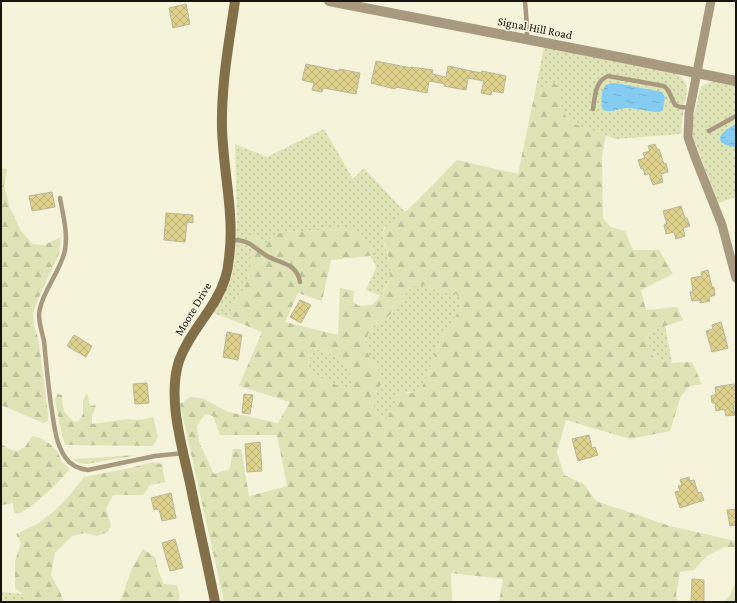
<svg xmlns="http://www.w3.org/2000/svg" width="737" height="603" viewBox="0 0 737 603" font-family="'Crimson Pro',serif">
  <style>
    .grass { fill: url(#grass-dots) }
    .forest { fill: url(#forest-firs); fill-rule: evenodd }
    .water { fill: url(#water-ripples) }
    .building { fill: url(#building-cross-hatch); stroke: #bab69f }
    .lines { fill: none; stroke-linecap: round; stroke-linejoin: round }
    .service { stroke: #a79a7f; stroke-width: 4.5 }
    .minor { stroke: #a79a7f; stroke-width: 9 }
    .tertiary { stroke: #a79a7f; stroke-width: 10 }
    .secondary { stroke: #837048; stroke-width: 10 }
    .labels { text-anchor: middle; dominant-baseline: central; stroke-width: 3.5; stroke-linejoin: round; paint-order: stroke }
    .street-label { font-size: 12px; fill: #16140c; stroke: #f6f3db }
  </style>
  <defs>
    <pattern id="grass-dots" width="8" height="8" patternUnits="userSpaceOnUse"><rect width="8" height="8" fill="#dee4b6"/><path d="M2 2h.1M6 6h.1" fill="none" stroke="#bec39b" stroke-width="1.8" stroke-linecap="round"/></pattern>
    <pattern id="forest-firs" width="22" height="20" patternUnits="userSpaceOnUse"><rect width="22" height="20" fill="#dee4b6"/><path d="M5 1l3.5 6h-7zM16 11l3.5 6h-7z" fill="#bec39b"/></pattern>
    <pattern id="water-ripples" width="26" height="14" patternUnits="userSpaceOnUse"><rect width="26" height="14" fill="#85ccf3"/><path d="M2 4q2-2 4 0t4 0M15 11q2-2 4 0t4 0" fill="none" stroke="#72aecf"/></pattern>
    <pattern id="building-cross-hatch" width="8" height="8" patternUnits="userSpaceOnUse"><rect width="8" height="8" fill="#ddd18b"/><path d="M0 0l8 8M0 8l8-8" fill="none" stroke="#bdb377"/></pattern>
  </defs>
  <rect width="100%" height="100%" fill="#f6f3db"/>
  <!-- grass -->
  <g class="grass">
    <polygon points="544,47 665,71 677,74 682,78 686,84 687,90 682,120 681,134 616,139 571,123 563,112 560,102 561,94 558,86 552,82 546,84 535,92"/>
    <polygon points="714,81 736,85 736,197 718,203 693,137 692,127 693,118 701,87 707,83"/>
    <polygon points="324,129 353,179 364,168 405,212 384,228 382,235 390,264 391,273 388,282 381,296 366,290 376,268 374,262 370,256 372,246 352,229 339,229 282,232 271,237 267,243 253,237 248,280 227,318 213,313 230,282 234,266 237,225 235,144 267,157"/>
    <path d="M417 284 426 286 440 292H454L462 300 460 309 440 341 428 374 421 390 415 393 408 392 397 398 392 411 387 418 379 417 374 412C374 406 373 398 376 392 380 385 381 387 383 378L367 352 366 342 368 334 375 324 388 318 396 308 407 291Z"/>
    <path d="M665 325 672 363C652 359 650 353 647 334L654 330Z"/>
    <path d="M320 349C331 354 348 360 350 373 351 377 351 380 351 384L347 388C332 384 319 379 308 368L309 360 313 351Z"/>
    <polygon points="1,592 23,594 27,602 1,602"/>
  </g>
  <!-- forest -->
  <g class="forest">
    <path d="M552 82 558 86 561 94V102L563 112 571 123 606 135 602 156 603 218 611 227 625 231 633 250H659L673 274 641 290 646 310 677 307 683 320 654 330 647 334 649 344 653 356 663 361 672 363 692 362 702 384 690 386 681 396 670 431 630 439 566 420 557 452 564 475 584 484 596 501 670 526 736 541V547H724L707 556 694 570 680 572 676 596 678 602H499L503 579 451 573 452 602H224L180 404 190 397 202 398 228 412 278 423 290 402 239 386 262 332 227 318 248 280 252 237 267 243 271 237 282 232 339 229H352L361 233 372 246 370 256 331 260 322 301 298 293 285 322 338 335 340 288 354 291 353 302 359 306 372 305C393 284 393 272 385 244 383 239 381 235 384 230 387 223 399 217 405 212 423 196 440 177 457 160L518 174 535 92 546 84ZM417 284 426 286 440 292H454L462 300 460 309 440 341 428 374 421 390 415 393H401C394 401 394 409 387 418L379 417 374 412C374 406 373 398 376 392 380 385 381 387 383 378L367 352 366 342 368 334 375 324 387 318 396 308 407 291ZM320 349C331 354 348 360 350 373 351 377 351 380 351 384L347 388C332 384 319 379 308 368L309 360 313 351ZM205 414 213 416 220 435H277L287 486 249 496 241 449H233L230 469 214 474 199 442 197 426Z"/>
    <polygon points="1,168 7,169 4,186 10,208 21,231 32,244 44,245 61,237 59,254 38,299 33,314 34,325 38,338 40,351 48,414 48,421 43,423 1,405"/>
    <path d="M87 393 90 406 96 405 92 417V424L127 419 138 420 153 417 158 437 153 446 65 445 61 431 55 400 57 394 62 395C63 410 63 413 75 422L79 421 83 414V400Z"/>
    <path d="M32 436 40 438 50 444 57 451 62 462 70 469C54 487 40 501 19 514L14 512 13 503 2 505 1 506V444L9 449 17 451 25 447Z"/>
    <polygon points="138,455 87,464 78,463 73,459"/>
    <path d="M153 462 162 464 165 482 150 485 143 495H113L106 509 111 525 108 532 97 536 85 533 72 536 55 553 51 575 61 594 63 602H27L23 594 15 588V561L21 543 16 534C22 531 29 528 35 525 55 513 71 495 84 477L126 469Z"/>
    <polygon points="143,549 155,557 159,573 164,584 177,585 180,597 177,602 120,602 132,568"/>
    <polygon points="736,581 736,602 724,602 730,595"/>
  </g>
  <!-- water -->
  <g class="water">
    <path d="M612 83H616L662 92 665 97 663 110 660 112H656C646 111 636 108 626 108 618 109 611 113 603 110 601 106 601 93 604 88 605 85 608 84 612 83Z"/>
    <path d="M736 124V148C732 146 727 146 724 144 721 142 721 142 720 139 720 132 731 127 736 124Z"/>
  </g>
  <!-- building -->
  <g class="building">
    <polygon points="186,4 190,24 173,28 169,8"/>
    <polygon points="376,61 411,68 411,67 433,70 432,74 446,77 448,66 481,73 482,71 506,76 503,93 492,91 491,95 481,93 484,81 468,78 466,90 444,86 445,84 429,81 427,93 396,87 395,89 371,83"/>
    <polygon points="306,64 339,71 339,69 360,73 356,94 323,88 322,92 312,90 314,83 302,80"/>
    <polygon points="655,144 657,149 659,149 664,164 666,163 668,172 661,174 663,182 653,185 649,174 645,175 643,168 641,169 638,160 645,158 643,153 650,151 648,146"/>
    <polygon points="52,192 55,207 32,211 29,196"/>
    <polygon points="681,206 685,218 687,218 690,226 683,228 685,236 676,239 674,232 666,234 664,225 667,224 663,211"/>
    <polygon points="166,213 193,215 193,223 187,222 185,242 164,240"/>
    <polygon points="708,270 712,287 714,287 715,295 709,297 710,301 700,303 700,300 692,301 690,292 693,292 691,278 702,276 701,272"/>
    <polygon points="300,300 311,305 301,323 290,317"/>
    <polygon points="721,322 728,348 712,352 706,331 713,329 712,325"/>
    <polygon points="227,332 242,335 238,360 223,357"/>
    <polygon points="74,335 92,346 86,357 67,346"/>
    <polygon points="147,383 149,403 135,404 133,384"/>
    <polygon points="734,384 736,394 736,406 733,406 735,415 726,416 724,409 716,411 715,403 712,403 711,396 716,394 715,387"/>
    <polygon points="244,394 253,395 250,414 242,413"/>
    <polygon points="589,435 592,448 595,447 598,455 578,461 572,439"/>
    <polygon points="260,442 262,471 247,472 245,444"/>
    <polygon points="689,477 690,481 694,480 698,493 701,492 704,500 680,508 675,492 680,491 678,486 682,485 680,480"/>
    <polygon points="171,493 176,518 162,521 159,509 154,510 151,498"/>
    <polygon points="736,509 736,525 730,526 727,510"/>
    <polygon points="175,539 183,568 170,571 162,543"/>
    <polygon points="692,579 704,580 704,602 691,602"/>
  </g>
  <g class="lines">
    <!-- service -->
    <g class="service">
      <polyline points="525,1 527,27 527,39"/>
      <path d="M593 109C595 97 595 81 608 76L664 86 668 90 675 105 680 107 690 108"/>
      <polyline points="709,131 736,116"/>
      <path d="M60 198C63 215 68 233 65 250 61 271 42 291 39 314 39 324 42 332 44 341 46 362 48 384 51 405 54 423 55 442 65 457 71 466 79 469 88 470L155 456 184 453"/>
      <path d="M230 240C250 239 252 247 267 256 281 264 297 263 300 282"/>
    </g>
    <!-- minor -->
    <polyline class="minor" points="711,1 689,113 688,137 695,157 722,225 736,278"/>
    <!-- tertiary -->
    <polyline class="tertiary" points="329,1 623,58 736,81"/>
    <!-- secondary -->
    <path class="secondary" d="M215 602C207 562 198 523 190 483 182 446 167 398 179 361 187 338 204 320 216 299 223 287 228 273 229 258 235 215 223 171 222 128 221 85 229 43 235 1"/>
  </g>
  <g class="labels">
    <!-- street labels -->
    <g class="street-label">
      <text transform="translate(535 28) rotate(11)">Signal Hill Road</text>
      <text transform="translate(193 309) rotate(-59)">Moore Drive</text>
    </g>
  </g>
  <!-- border -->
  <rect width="737" height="603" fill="none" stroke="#16140c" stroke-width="4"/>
</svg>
